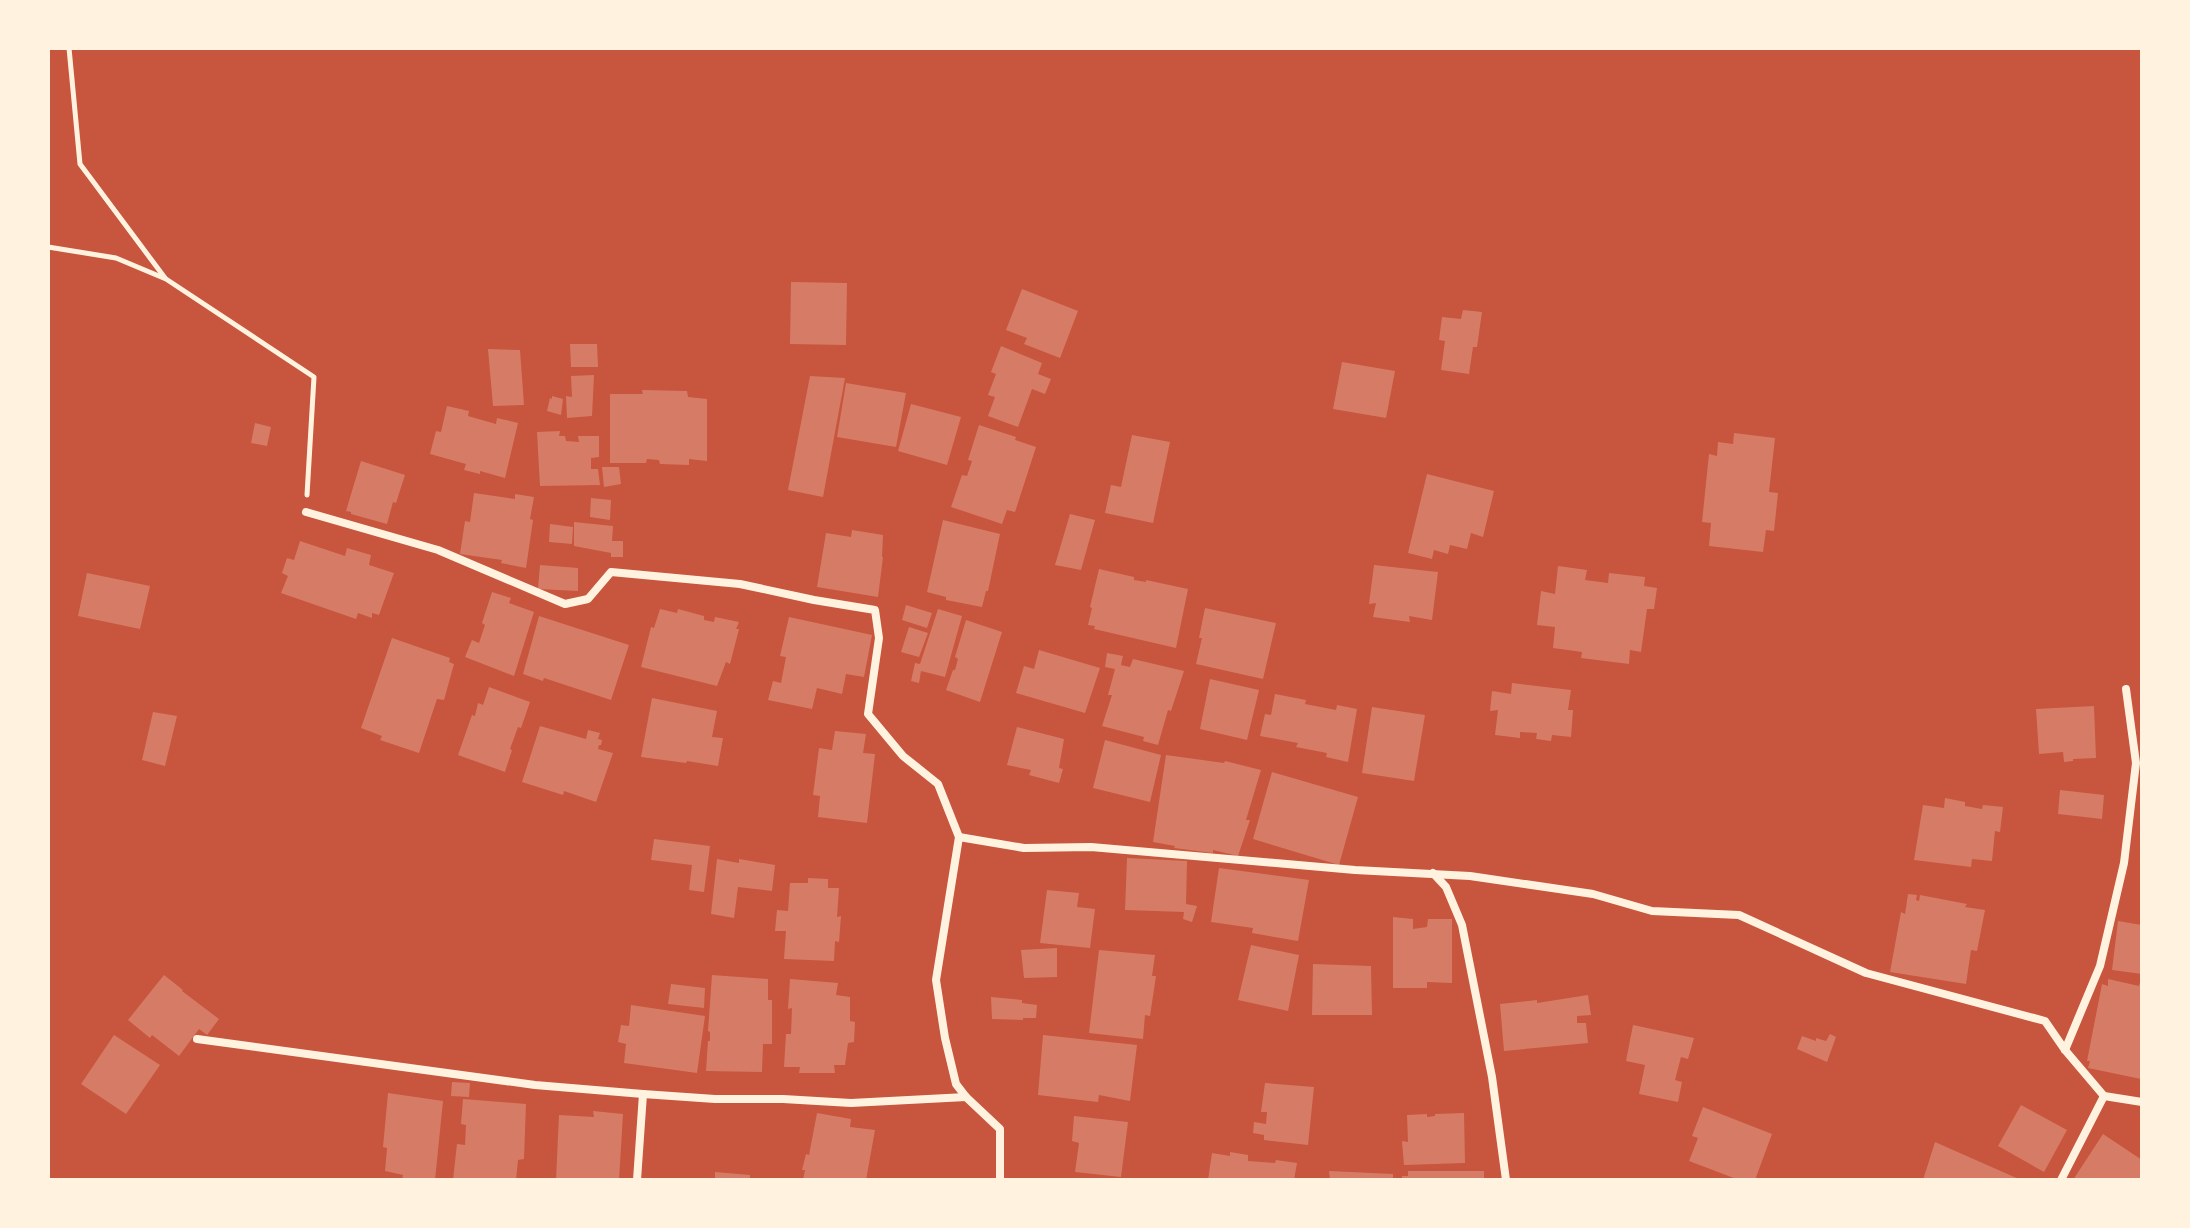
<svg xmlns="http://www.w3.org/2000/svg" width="2190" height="1228" viewBox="0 0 2190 1228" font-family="Karla,sans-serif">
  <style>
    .building { fill: #d67c66 }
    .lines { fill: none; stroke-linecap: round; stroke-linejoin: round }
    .path { stroke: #fff3e0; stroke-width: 5 }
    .minor { stroke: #fff3e0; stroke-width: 8 }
  </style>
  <rect width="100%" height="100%" fill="#c8553d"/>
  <!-- building -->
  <g class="building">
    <polygon points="791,282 847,283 846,345 790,344"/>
    <polygon points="1022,289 1078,311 1060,358 1024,344 1027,338 1006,330"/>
    <polygon points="1463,310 1482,312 1477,347 1473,347 1469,374 1441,370 1445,341 1439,340 1442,317 1461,319"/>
    <polygon points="570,344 597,344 598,367 571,367"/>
    <polygon points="1001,346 1042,363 1038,374 1051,379 1045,394 1032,389 1018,427 988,416 995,397 988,395 996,374 991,372"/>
    <polygon points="488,349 520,350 524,405 493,406"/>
    <polygon points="1342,362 1395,371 1386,418 1333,409"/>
    <polygon points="594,375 592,416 567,418 566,396 572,397 571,376"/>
    <polygon points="810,376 845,378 823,497 788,490"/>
    <polygon points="846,383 906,393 896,447 837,437"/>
    <polygon points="642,390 687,391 688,397 707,399 707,461 689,459 689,465 660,464 659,460 647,459 646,463 610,463 610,394 643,394"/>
    <polygon points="552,396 563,399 561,415 547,411 550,398 552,399"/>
    <polygon points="911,404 961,417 947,465 898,451"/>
    <polygon points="447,406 469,411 468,416 496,424 497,418 518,423 505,478 480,471 480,474 464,470 466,464 430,454 436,431 441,432"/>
    <polygon points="255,423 271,427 267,446 251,443"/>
    <polygon points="979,425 1016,437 1015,440 1036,447 1015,512 1007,510 1002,524 951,507 962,475 967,476 972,461 968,460"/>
    <polygon points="560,431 559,436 565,436 566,441 579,442 578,436 599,436 599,457 591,458 591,469 598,469 600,485 540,486 537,432"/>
    <polygon points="1734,433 1775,438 1769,492 1778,493 1774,531 1766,530 1763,552 1709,546 1711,523 1702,522 1709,454 1717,456 1718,442 1733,444"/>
    <polygon points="1132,435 1170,442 1153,523 1105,513 1111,485 1121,487"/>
    <polygon points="361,461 405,475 396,503 393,502 387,524 351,514 351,512 346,511"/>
    <polygon points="602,467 619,467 621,484 604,487"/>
    <polygon points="1427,474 1494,491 1483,537 1471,533 1467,549 1450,545 1448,554 1434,550 1432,559 1408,553"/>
    <polygon points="474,493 515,499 515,494 534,497 530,519 533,520 526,568 501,563 502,560 460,554 465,521 470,522"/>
    <polygon points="591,498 611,500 610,520 590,517"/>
    <polygon points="1070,514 1095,520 1081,570 1055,565"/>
    <polygon points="943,520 1000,534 988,591 986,591 982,607 946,600 946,597 927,592"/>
    <polygon points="574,522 613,526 612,541 623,541 623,557 611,557 611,553 574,546"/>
    <polygon points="550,524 573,527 572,544 549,542"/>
    <polygon points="852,530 883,535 882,557 883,557 878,597 817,587 826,533 851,537"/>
    <polygon points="300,541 345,556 347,548 371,555 369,565 394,573 379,615 372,613 372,618 358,613 356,619 281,593 288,576 282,573 287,558 294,560"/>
    <polygon points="540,565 578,568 578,591 538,589"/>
    <polygon points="1374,565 1438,572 1432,620 1409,616 1410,622 1373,617 1376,603 1369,604"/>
    <polygon points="1558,566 1587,570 1585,580 1608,583 1609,573 1645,577 1644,586 1657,588 1654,609 1647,609 1641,652 1630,650 1629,664 1581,658 1582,652 1553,648 1555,627 1537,625 1541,591 1555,594"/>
    <polygon points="1099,569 1134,577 1134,580 1146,582 1146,580 1188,589 1176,648 1094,629 1095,626 1088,625 1092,608 1090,607"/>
    <polygon points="87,573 150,586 140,629 78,616"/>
    <polygon points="492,592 511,598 509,603 534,612 514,676 465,657 472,640 479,643 485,625 482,623"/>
    <polygon points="906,605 932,613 927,628 902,620"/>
    <polygon points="1205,608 1276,623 1263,679 1196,664 1202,638 1199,638"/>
    <polygon points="660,609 677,613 678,609 704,616 704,620 714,622 715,617 739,622 736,629 739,629 730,664 726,662 717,686 641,667 651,627 654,628"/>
    <polygon points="938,609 962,616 945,677 921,671 919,683 911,681 915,663 920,664"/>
    <polygon points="539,616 629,645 611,700 544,678 543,681 523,674"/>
    <polygon points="789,617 872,635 864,677 846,674 842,694 817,688 812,709 768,700 773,681 781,683 786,657 780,656"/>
    <polygon points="966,620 1002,632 980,702 946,690 953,670 955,670 958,659 955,657"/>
    <polygon points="909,627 928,633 919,657 901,652"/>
    <polygon points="392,638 450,658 449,662 454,664 444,700 437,699 419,753 380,740 382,736 361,728"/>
    <polygon points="1039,650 1100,668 1085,713 1016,693 1024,666 1034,669"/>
    <polygon points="1107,653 1123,656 1121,665 1130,667 1133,659 1184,671 1171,711 1168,710 1158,745 1143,741 1144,737 1102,726 1112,695 1108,695 1115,669 1105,667"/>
    <polygon points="1210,679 1259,690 1247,740 1200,729"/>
    <polygon points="1512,683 1571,690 1568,710 1573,710 1571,737 1552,735 1551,741 1536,739 1537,733 1520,732 1520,738 1495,735 1498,710 1490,711 1492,691 1511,694"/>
    <polygon points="489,687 530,702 521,728 518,727 510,749 512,750 505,772 458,755 472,715 475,716 478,703 483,705"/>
    <polygon points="1275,694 1306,700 1305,704 1336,710 1337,705 1357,709 1348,762 1326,757 1327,753 1296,747 1298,743 1260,736 1265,714 1271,715"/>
    <polygon points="652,698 717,711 712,737 723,738 718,766 687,761 686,763 641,757"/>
    <polygon points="2094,706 2096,758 2073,759 2073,761 2064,762 2063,752 2039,754 2036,709"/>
    <polygon points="1372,707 1425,715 1414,781 1362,773"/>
    <polygon points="153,712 177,716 165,766 142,760"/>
    <polygon points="540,726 586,739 588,730 600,733 598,739 602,740 601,745 599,745 598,749 613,753 596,802 564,791 563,795 522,782"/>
    <polygon points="1017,727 1064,739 1059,768 1063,769 1059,783 1029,775 1031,770 1007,765"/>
    <polygon points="835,731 866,734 863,753 875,754 867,823 818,817 820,796 813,795 819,748 832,750"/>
    <polygon points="1105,740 1161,755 1150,802 1093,788"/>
    <polygon points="1166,755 1224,763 1225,761 1261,770 1246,820 1250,820 1238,856 1213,850 1213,853 1174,848 1175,846 1153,842"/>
    <polygon points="1272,772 1358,797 1339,865 1253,839"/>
    <polygon points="2060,790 2104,795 2102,819 2058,814"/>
    <polygon points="1945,798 1965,802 1965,806 1982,809 1983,805 2003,807 2000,832 1995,831 1992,861 1972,859 1971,867 1914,860 1923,805 1944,808"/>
    <polygon points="654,839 710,846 704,892 689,890 692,865 651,860"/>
    <polygon points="1127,858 1187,861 1186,904 1197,906 1192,922 1183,919 1184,912 1125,910"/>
    <polygon points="717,859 739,863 739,859 775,865 772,891 738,887 734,918 711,914"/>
    <polygon points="1219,868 1309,880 1298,941 1252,933 1253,928 1211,922"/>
    <polygon points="808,878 828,879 828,888 839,888 837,917 841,916 839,942 835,941 834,961 784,959 786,931 775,931 777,910 788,911 790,883 808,883"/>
    <polygon points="1047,890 1079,893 1077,907 1095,909 1090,948 1040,943"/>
    <polygon points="1908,894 1917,895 1916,900 1919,901 1920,895 1967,904 1965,907 1985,910 1977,951 1971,950 1966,984 1890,972 1901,912 1905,914"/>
    <polygon points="1393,917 1413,919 1413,929 1427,927 1428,919 1452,919 1452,983 1427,982 1427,988 1393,988"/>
    <polygon points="2118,921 2142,925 2142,974 2112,970"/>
    <polygon points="1251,945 1299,955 1288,1011 1238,1000"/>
    <polygon points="1057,948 1057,977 1024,978 1021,950"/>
    <polygon points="1099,950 1155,955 1152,976 1156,976 1150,1016 1145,1015 1143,1039 1089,1033"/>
    <polygon points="1313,964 1371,966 1372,1015 1312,1015"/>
    <polygon points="164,975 183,990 182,991 219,1019 207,1035 199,1029 179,1056 152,1035 150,1038 128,1020"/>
    <polygon points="712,975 768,979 768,1000 772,1000 772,1044 763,1044 762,1072 706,1071 708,1041 710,1041 710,1032 708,1031"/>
    <polygon points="2141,978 2141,1079 2088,1068 2090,1061 2087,1061 2102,984 2108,986 2108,979 2139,986"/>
    <polygon points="790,979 838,983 836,995 850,997 850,1021 855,1022 854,1042 848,1043 845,1065 834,1065 835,1073 799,1073 800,1067 784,1067 786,1034 791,1034 792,1008 788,1009"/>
    <polygon points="671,984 705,988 704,1008 668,1004"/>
    <polygon points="1588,995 1591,1015 1577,1016 1577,1023 1586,1023 1588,1043 1504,1051 1500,1004 1537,1000 1537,1003"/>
    <polygon points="991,997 1022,1000 1022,1003 1037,1005 1036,1018 1023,1018 1023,1020 992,1019"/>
    <polygon points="631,1005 705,1016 697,1073 624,1063 626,1044 618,1042 621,1025 629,1026"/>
    <polygon points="1633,1025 1694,1038 1688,1059 1681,1057 1675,1080 1682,1082 1678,1102 1639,1094 1645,1065 1626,1061"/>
    <polygon points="1830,1034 1836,1037 1827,1062 1797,1049 1802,1036 1816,1041 1816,1038 1826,1041"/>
    <polygon points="114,1035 160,1065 126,1114 81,1084"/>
    <polygon points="1043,1035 1137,1045 1130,1101 1099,1095 1098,1102 1038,1095"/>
    <polygon points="452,1082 470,1083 469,1097 451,1096"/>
    <polygon points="1265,1083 1314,1087 1308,1145 1264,1140 1264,1135 1253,1133 1254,1122 1266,1124 1267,1112 1261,1112"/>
    <polygon points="388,1093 443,1101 435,1180 402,1180 403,1175 385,1171 387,1148 383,1147"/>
    <polygon points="463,1099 526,1104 524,1159 518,1160 516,1180 453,1180 457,1144 465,1145 466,1125 461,1124"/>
    <polygon points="2021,1105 2067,1130 2044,1172 1998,1146"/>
    <polygon points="1703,1107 1772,1134 1755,1180 1739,1180 1689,1161 1698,1138 1692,1136"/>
    <polygon points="593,1111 623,1114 619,1180 556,1180 559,1115 594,1117"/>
    <polygon points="817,1113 851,1119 850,1127 875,1130 866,1180 803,1180 805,1170 802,1170 806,1154 809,1155"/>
    <polygon points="1464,1113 1465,1163 1404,1165 1402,1141 1408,1142 1407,1115 1427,1114 1427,1117 1435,1116 1435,1114"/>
    <polygon points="1074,1116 1128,1122 1121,1177 1075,1172 1079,1143 1072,1141"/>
    <polygon points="2103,1134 2142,1160 2141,1180 2073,1180"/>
    <polygon points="1935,1142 2021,1180 1923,1180"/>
    <polygon points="1230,1152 1248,1155 1248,1161 1275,1163 1276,1160 1297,1163 1294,1180 1208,1180 1212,1153 1230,1156"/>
    <polygon points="1329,1171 1393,1174 1393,1180 1330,1180"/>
    <polygon points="1408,1171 1484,1171 1484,1180 1402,1180 1402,1176 1408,1176"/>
    <polygon points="715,1172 750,1175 750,1180 715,1180"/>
  </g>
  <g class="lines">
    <!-- path -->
    <g class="path">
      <polyline points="69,48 80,164 165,278"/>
      <polyline points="48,247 116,258 166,279 314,377 307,495"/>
    </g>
    <!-- minor -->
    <g class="minor">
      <polyline points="306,512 438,550 565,604 588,599 611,572 740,584 814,600 875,610 879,638 868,714 903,756 938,784 959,837 936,980 945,1038 956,1084 966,1097 1000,1129 1000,1180"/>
      <polyline points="959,837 1024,848 1091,847 1355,870 1470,876 1593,894 1652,911 1739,915 1866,973 2045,1021 2065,1050 2104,1096"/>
      <polyline points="1433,873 1446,887 1462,925 1492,1077 1506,1180"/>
      <polyline points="197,1039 535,1085 643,1094 715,1099 783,1099 851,1103 966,1097"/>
      <polyline points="2065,1050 2100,966 2124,863 2136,763 2126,689"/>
      <polyline points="637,1180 643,1094"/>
      <polyline points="2061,1180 2104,1096 2142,1102"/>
    </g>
  </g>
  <!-- border -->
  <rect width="2190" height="1228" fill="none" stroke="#fff3e0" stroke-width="100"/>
</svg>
